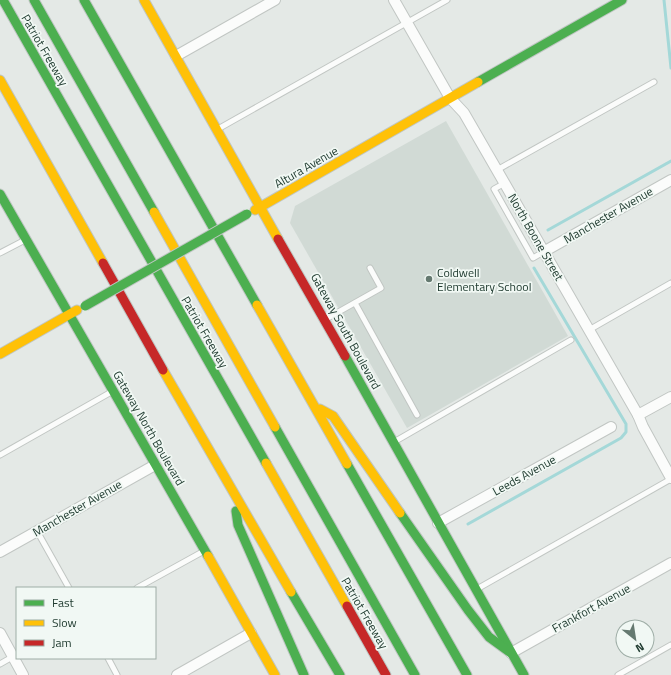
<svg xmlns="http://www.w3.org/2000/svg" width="671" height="675" viewBox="0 0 671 675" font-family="'Titillium Web',sans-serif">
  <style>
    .built { fill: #d1dad5 }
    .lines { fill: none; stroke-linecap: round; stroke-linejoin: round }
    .stream { stroke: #a4d8d8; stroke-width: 3 }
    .lane-casing { stroke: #c1c6c3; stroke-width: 7 }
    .street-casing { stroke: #c1c6c3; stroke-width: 12 }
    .fast-casing { stroke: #bfc6c3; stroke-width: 11 }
    .slow-casing { stroke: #bfc6c3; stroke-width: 11 }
    .jam-casing { stroke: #bfc6c3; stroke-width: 11 }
    .lane { stroke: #fbfcfb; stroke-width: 5 }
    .street { stroke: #fbfcfb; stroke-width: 10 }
    .fast { stroke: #4caf50; stroke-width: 9 }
    .slow { stroke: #ffc107; stroke-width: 9 }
    .jam { stroke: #c62828; stroke-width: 9 }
    .fast-bridge-casing { stroke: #bfc6c3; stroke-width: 11; stroke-linecap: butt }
    .fast-bridge { stroke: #4caf50; stroke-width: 9 }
    .poi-dot { fill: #657970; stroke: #f1f8f4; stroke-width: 1.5 }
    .labels { text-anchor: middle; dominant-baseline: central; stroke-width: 3.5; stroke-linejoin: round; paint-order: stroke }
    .street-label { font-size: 12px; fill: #213c31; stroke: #f1f8f4 }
    .poi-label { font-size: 12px; fill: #213c31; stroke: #f1f8f4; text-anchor: start }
  </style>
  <rect width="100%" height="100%" fill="#e4e9e6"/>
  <!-- built -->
  <polygon class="built" points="446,121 568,336 407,428 290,223 295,206"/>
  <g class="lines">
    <!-- stream -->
    <g class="stream">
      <polyline points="664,0 671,68"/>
      <polyline points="548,230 671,161"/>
      <polyline points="468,524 621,438 626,432 626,424 534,268"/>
    </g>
    <!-- lane casing -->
    <g class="lane-casing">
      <g id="lane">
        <polyline points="218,129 447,0"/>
        <polyline points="497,170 654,82"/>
        <polyline points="505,183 494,189 533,258 545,251"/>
        <polyline points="0,253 25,240"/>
        <polyline points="355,303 417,415"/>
        <polyline points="326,319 381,288 370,268"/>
        <polyline points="589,330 671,283"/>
        <polyline points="394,442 571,340"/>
        <polyline points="0,455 113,391"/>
        <polyline points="37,531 69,588"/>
        <polyline points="137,588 204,551"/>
        <polyline points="477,589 671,479"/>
        <polyline points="108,658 117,675"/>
        <polyline points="0,664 14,656"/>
        <polyline points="618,675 671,645"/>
      </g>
    </g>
    <!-- street casing -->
    <g class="street-casing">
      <g id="street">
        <polyline points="394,0 450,98 464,113 638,415 643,427 671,478"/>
        <polyline points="176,56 275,0"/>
        <polyline points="545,251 671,180"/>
        <polyline points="638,415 671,397"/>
        <polyline points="438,523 611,427"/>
        <polyline points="0,552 155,465"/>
        <polyline points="0,633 23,675"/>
        <polyline points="511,653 671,563"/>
        <polyline points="177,675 251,633"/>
      </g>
    </g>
    <!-- fast casing -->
    <g class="fast-casing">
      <g id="fast">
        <polyline points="3,0 266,463"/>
        <polyline points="34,0 154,212"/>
        <polyline points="84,0 257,305"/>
        <polyline points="478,82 622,0"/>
        <polyline points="0,194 208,556"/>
        <polyline points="345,356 524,675"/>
        <polyline points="275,427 415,675"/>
        <polyline points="347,464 467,675"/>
        <polyline points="236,511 238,525 304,675"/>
        <polyline points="400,513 468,610 489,637 511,653"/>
        <polyline points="291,592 340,675"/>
      </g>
    </g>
    <!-- slow casing -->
    <g class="slow-casing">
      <g id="slow">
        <polyline points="144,0 278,239"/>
        <polyline points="0,80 103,263"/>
        <polyline points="255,210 478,82"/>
        <polyline points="154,212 275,427"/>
        <polyline points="257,305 347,464"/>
        <polyline points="0,354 77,310"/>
        <polyline points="163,370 291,592"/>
        <polyline points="320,409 333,416 400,513"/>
        <polyline points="266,463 347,606"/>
        <polyline points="208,556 275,675"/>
      </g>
    </g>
    <!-- jam casing -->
    <g class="jam-casing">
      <g id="jam">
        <polyline points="278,239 345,356"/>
        <polyline points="103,263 163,370"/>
        <polyline points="347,606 386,675"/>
      </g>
    </g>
    <!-- lane -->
    <use href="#lane" class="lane"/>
    <!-- street -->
    <use href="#street" class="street"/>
    <!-- fast -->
    <use href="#fast" class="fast"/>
    <!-- slow -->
    <use href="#slow" class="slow"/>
    <!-- jam -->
    <use href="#jam" class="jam"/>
    <!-- fast-bridge casing -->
    <g class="fast-bridge-casing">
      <polyline id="fast-bridge" points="85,306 247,214"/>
    </g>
    <!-- fast-bridge -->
    <use href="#fast-bridge" class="fast-bridge"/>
  </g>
  <!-- markers -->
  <circle class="poi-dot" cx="429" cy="279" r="4"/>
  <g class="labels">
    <!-- street labels -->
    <g class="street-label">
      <text transform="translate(45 50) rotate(60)">Patriot Freeway</text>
      <text transform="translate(306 167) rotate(-30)">Altura Avenue</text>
      <text transform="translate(608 215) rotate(-30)">Manchester Avenue</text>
      <text transform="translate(536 237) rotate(60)">North Boone Street</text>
      <text transform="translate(346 331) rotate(61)">Gateway South Boulevard</text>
      <text transform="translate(205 332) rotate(60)">Patriot Freeway</text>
      <text transform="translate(149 428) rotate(60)">Gateway North Boulevard</text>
      <text transform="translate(524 475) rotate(-29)">Leeds Avenue</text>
      <text transform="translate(77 508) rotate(-30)">Manchester Avenue</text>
      <text transform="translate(591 608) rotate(-29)">Frankfort Avenue</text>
      <text transform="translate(365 613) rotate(60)">Patriot Freeway</text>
    </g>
    <!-- poi labels -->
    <g class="poi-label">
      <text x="437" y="272">Coldwell<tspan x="437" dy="14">Elementary School</tspan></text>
    </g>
  </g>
  <!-- legend -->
  <rect x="16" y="587" width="140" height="72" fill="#f1f8f4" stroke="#9eada6"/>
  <rect x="24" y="600" width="20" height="6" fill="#4caf50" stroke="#9eada6"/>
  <text x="52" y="607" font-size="12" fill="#213c31">Fast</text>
  <rect x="24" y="620" width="20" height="6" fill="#ffc107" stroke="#9eada6"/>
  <text x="52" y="627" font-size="12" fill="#213c31">Slow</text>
  <rect x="24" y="640" width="20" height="6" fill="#c62828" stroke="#9eada6"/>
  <text x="52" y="647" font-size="12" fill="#213c31">Jam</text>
  <!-- north arrow -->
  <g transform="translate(635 639) rotate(150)"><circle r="19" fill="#f1f8f4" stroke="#9eada6"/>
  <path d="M0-3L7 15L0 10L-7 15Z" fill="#657970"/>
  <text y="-6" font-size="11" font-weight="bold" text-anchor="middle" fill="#213c31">N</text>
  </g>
</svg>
